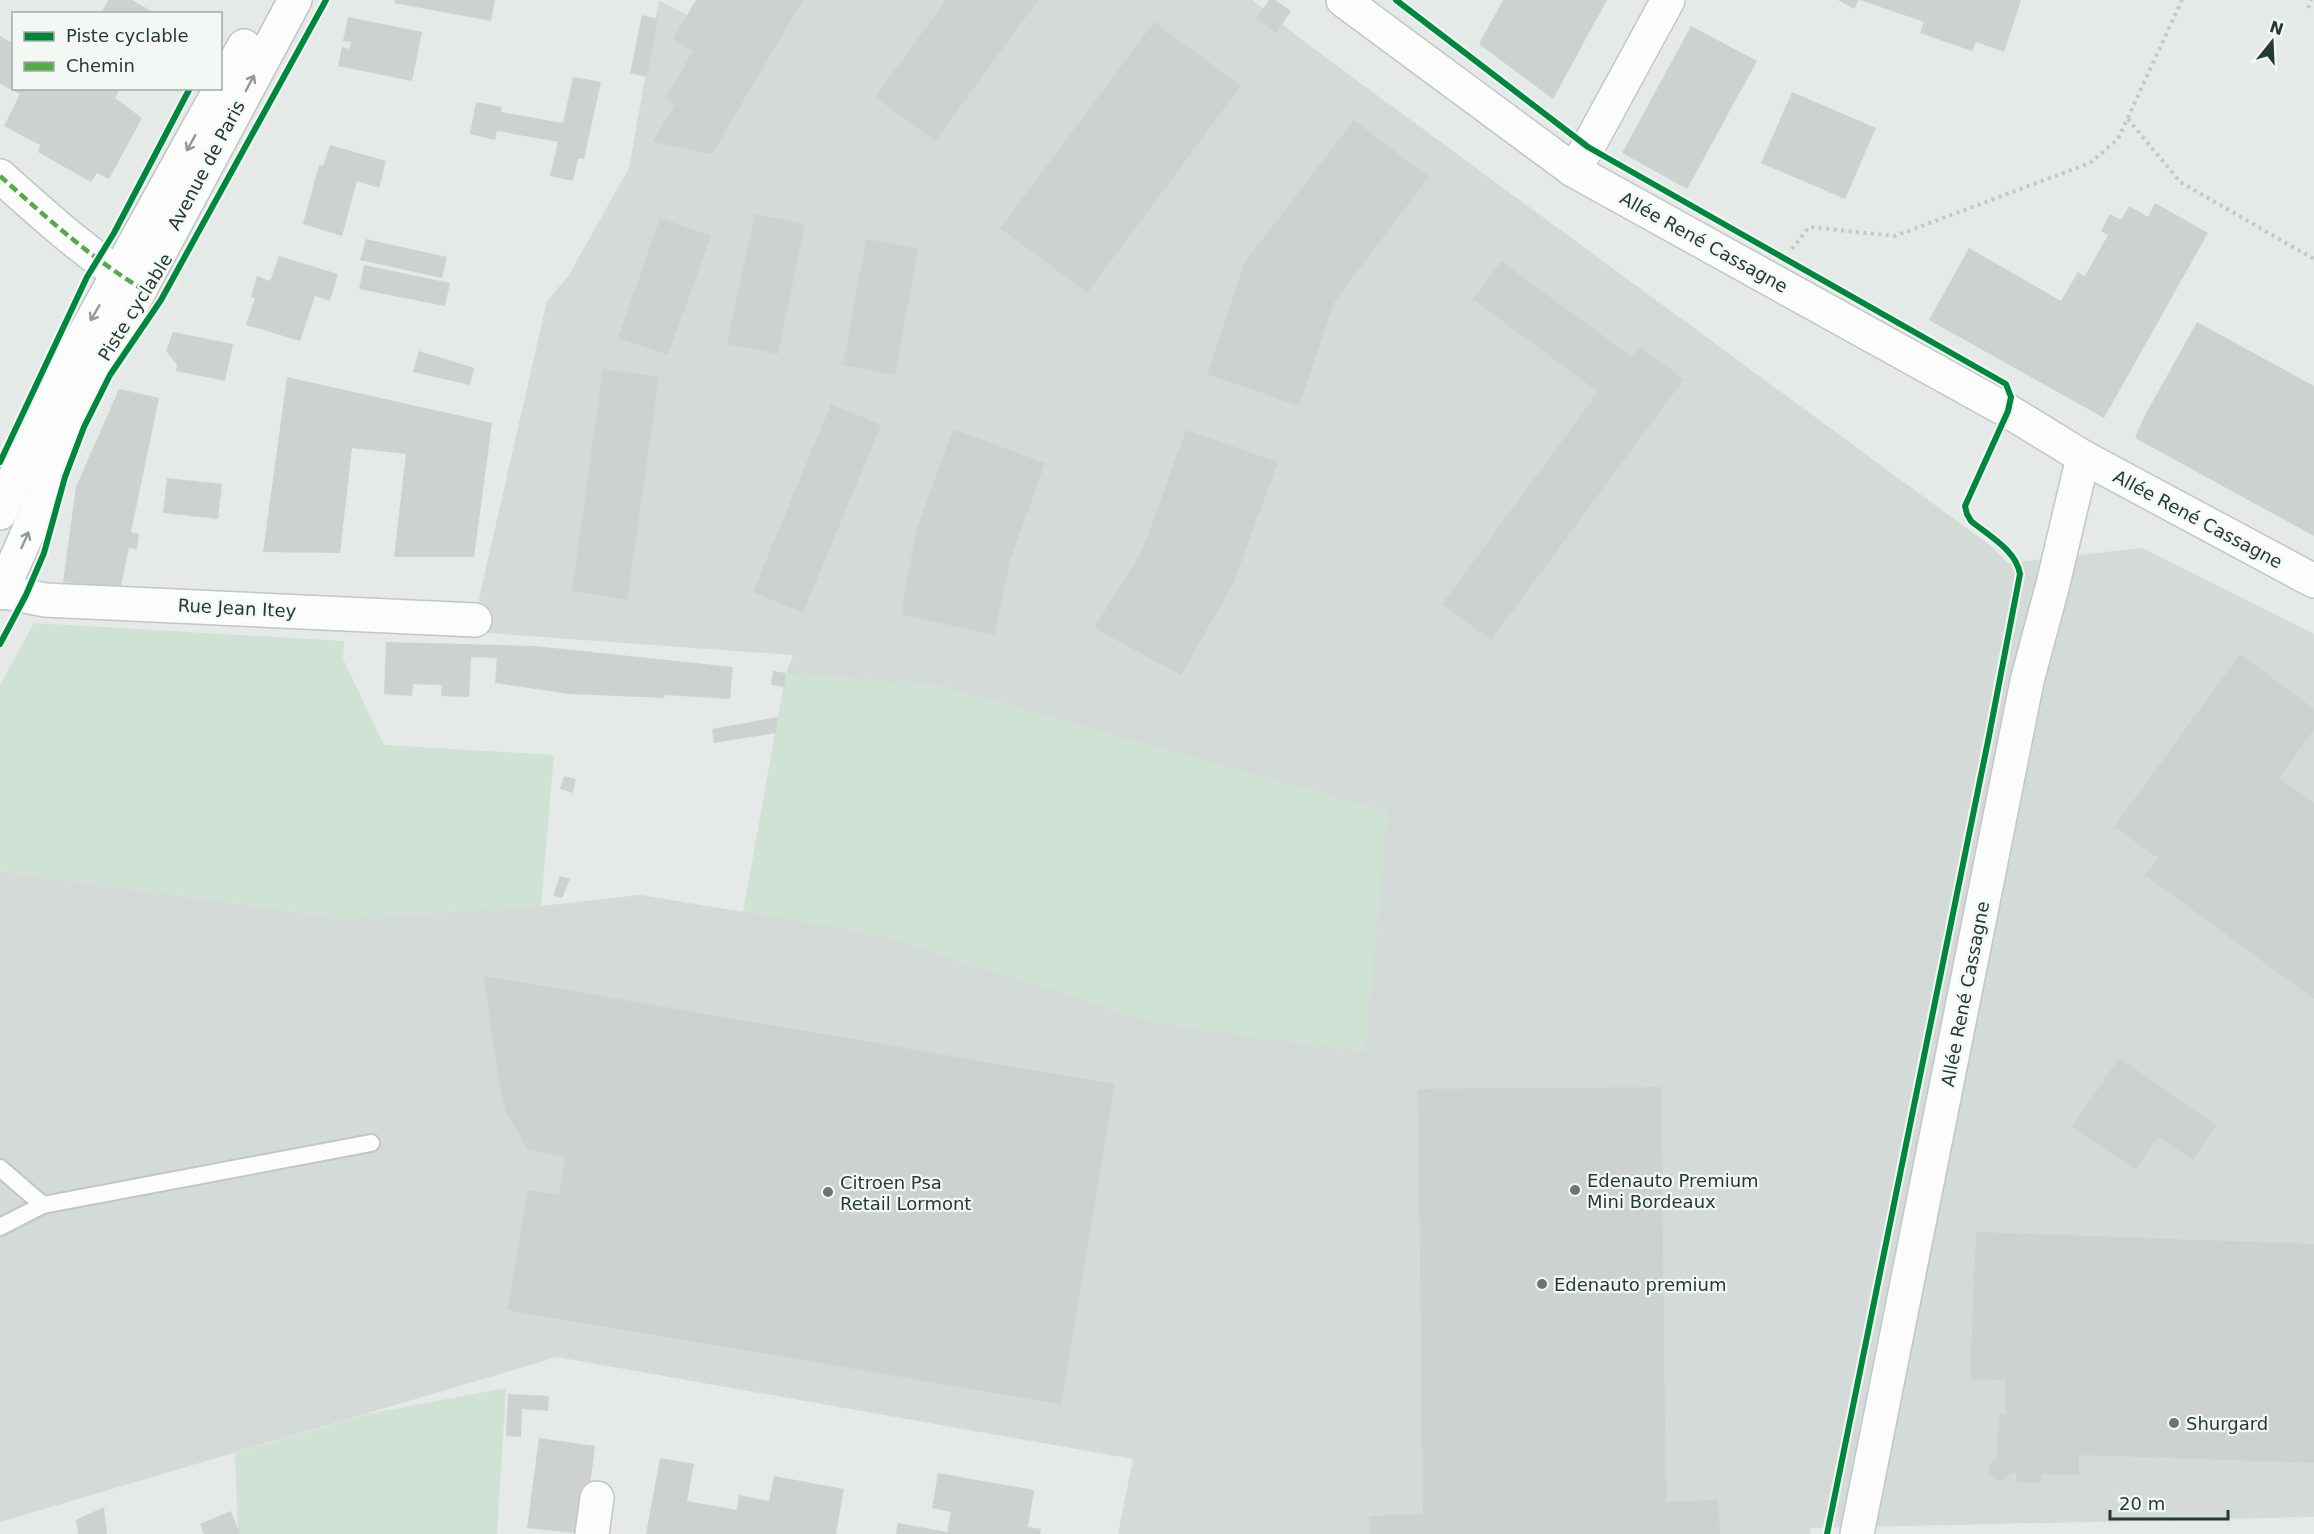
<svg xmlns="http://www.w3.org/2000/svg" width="2314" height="1534" viewBox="0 0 2314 1534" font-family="'DejaVu Sans',sans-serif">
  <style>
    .built { fill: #d3dad7 }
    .green { fill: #d0e1d5 }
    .building { fill: #cdd2d0 }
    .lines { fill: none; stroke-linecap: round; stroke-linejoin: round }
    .lane-casing { stroke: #c2c6c4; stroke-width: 20 }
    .street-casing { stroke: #c2c6c4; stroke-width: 36 }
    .secondary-casing { stroke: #c0c6c4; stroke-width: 36 }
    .path { stroke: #c2c9c5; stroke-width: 4; stroke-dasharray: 3 4.5; stroke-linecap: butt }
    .lane { stroke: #fbfcfb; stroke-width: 16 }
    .street { stroke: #fbfcfb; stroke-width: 33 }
    .secondary { stroke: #fbfcfb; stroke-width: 33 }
    .quiet { stroke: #53ac45; stroke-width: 4.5; stroke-dasharray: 9 4.5; stroke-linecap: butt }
    .cycleway-casing { stroke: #f3f8f5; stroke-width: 10 }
    .cycleway { stroke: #00873e; stroke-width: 6 }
    .oneway { stroke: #909b98 }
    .poi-dot { fill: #687773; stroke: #f3f8f5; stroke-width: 2 }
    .labels { text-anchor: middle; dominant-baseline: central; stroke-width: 4.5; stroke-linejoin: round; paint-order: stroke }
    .street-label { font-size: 18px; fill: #243a35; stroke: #f3f8f5 }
    .poi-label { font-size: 18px; fill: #243a35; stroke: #f3f8f5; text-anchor: start }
  </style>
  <rect width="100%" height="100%" fill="#e5e9e7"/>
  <!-- built -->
  <polygon class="built" points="659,0 687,15 698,0 1252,0 1306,43 1992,547 2007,563 2142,548 2314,634 2314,1517 1811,1528 1810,1534 1118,1534 1133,1459 557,1357 0,1522 0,871 345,919 541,906 640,895 744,912 786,673 793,655 475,632 480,594 547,301 569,275 629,168"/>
  <!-- green -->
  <g class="green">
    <polygon points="34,623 344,641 343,659 384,745 554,755 541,906 345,919 0,871 0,685"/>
    <polygon points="786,673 938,685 1388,812 1365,1052 1155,1023 873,934 743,912"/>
    <polygon points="506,1388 497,1534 238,1534 235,1453 367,1414"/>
  </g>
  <!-- building -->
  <g class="building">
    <polygon points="108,0 132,0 157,14 101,14"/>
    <polygon points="395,0 495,0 491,21 394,3"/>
    <polygon points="696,0 803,0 712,154 653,142 675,104 665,99 693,51 673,39"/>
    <polygon points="946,0 1038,0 935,141 875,97"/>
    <polygon points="1269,0 1275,0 1291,11 1276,33 1256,18"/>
    <polygon points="1503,0 1607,0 1553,99 1479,44"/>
    <polygon points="1838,0 1859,0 1854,9"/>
    <polygon points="1860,0 2021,0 2004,52 1976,42 1972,51 1920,33 1924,22"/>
    <polygon points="642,15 658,19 647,77 630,73"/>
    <polygon points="348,17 422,32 412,81 338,66 342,47 349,49 351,42 343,41"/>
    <polygon points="1154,22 1241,86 1087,293 1000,228"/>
    <polygon points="1691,26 1757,61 1687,189 1622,153"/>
    <polygon points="0,36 14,44 14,88 120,88 115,98 142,118 109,179 97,173 91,182 38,152 40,145 4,126 20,94 0,84"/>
    <polygon points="573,77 601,82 584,159 578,158 573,181 550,176 558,142 497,131 495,140 470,134 476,102 502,107 501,112 563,123"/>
    <polygon points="1792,92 1876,128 1845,199 1761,163"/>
    <polygon points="1354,120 1429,177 1335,301 1299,406 1207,374 1245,262"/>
    <polygon points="330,145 386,161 379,188 357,181 342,236 303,224 319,165 323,166"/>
    <polygon points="2155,203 2208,233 2104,418 1929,320 1969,248 2061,301 2078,272 2085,276 2108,235 2101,231 2110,214 2121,220 2129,206 2148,217"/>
    <polygon points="755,214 805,224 778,354 727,344"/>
    <polygon points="660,218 711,236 668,355 618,338"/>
    <polygon points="366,239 447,257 442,278 360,260"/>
    <polygon points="866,239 918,248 895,375 843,365"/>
    <polygon points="279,256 338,274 330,301 315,296 300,341 246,325 255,298 251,297 257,276 270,281"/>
    <polygon points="1501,261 1632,357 1640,347 1684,379 1491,640 1442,604 1598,392 1473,299"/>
    <polygon points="364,265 450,283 445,306 359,289"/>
    <polygon points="2197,322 2314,386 2314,536 2135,438 2145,415"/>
    <polygon points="173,332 233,344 225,381 176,371 177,365 166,351"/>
    <polygon points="419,351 474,368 470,385 413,372"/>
    <polygon points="603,369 659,377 627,600 572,591"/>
    <polygon points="287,377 492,423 474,557 394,557 406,454 352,448 340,553 263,552"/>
    <polygon points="119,389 159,398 131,532 139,534 137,550 129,548 120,590 63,582 76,487"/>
    <polygon points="831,404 881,425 803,613 753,592"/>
    <polygon points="953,429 1045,463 1010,561 994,635 901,614 916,531"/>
    <polygon points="1186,430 1278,462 1233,584 1181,675 1094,628 1142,551"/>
    <polygon points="167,478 222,484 218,519 163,513"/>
    <polygon points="386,642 535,646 733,667 730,699 665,695 664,698 570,694 495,683 497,658 471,657 469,697 441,696 442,685 413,684 412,696 384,694"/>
    <polygon points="2240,654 2314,709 2314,730 2279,778 2314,803 2314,999 2145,875 2158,858 2114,827"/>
    <polygon points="773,671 786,673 784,687 771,685"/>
    <polygon points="778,717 776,733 714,743 712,729"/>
    <polygon points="564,776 576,779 573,793 560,789"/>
    <polygon points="560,876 570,879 562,898 553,895"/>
    <polygon points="484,976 1115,1084 1061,1404 507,1310 528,1190 559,1195 565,1158 527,1149 506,1111 499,1082"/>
    <polygon points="2119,1058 2217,1125 2193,1160 2158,1137 2136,1170 2072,1127"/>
    <polygon points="1661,1087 1666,1502 1718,1500 1720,1534 1370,1534 1369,1516 1423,1514 1418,1089"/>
    <polygon points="1976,1232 2314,1244 2314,1463 2079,1455 2079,1475 2041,1474 2041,1483 2016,1482 2017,1473 2011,1473 2004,1480 1995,1480 1989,1473 1989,1464 1997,1458 1999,1414 2005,1414 2006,1380 1970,1379"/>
    <polygon points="508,1394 549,1396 548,1411 522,1409 521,1437 506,1436"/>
    <polygon points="539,1438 595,1446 584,1534 527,1528"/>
    <polygon points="660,1458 694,1464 687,1501 737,1510 739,1495 769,1501 774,1476 844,1489 836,1534 646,1534"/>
    <polygon points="938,1473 1034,1490 1028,1527 1041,1529 1040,1534 896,1534 898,1523 947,1532 951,1512 932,1508"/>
    <polygon points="104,1507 107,1534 78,1534 76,1520"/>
    <polygon points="231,1511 240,1534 204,1534 200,1524"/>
  </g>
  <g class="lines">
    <!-- lane casing -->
    <g class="lane-casing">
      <g id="lane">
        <polyline points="0,1168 43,1205"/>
        <polyline points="0,1227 43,1205 371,1143"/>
      </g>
    </g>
    <!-- street casing -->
    <g class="street-casing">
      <g id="street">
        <polyline points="1343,0 1573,170 2008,411 2083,457 2314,581"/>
        <polyline points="1573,170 1588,147 1668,0"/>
        <path d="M0 176C45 216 89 257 141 288"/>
        <polyline points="0,591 45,600 475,620"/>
        <polyline points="592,1534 597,1498"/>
        <polyline points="1857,1534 2027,681 2053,584 2083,457"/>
      </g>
    </g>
    <!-- secondary casing -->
    <g class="secondary-casing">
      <g id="secondary">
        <polyline points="0,513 37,425 59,380 244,46"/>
        <path d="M0 593C32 530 54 463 82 398L295 0"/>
      </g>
    </g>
    <!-- path -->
    <g class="path">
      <polyline points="2308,8 2311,0"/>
      <polyline points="2128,119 2180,182 2314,259"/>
      <polyline points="1792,249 1809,227 1895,236 2090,163 2118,139 2182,0"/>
    </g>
    <!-- lane -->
    <use href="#lane" class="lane"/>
    <!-- street -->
    <use href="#street" class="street"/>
    <!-- secondary -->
    <use href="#secondary" class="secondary"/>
    <!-- quiet -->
    <path class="quiet" d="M0 176C45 216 89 257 141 288"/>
    <!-- cycleway casing -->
    <g class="cycleway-casing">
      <g id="cycleway">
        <path d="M1396 0 1588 147 2006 384 2011 397 2008 411 1965 506 1967 514 1971 521C1989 536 2016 550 2020 574L1989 736 1827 1534"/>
        <polyline points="0,462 87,277 114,233 190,88"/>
        <polyline points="0,644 26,595 44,553 65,477 84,427 110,375 161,300 326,0"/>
      </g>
    </g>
    <!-- cycleway -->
    <use href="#cycleway" class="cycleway"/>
  </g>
  <!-- one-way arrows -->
  <defs><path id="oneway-shaft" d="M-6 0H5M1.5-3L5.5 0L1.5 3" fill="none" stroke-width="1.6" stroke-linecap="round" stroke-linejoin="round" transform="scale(1.5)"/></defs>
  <g class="oneway">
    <use href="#oneway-shaft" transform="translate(250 83) rotate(-62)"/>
    <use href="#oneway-shaft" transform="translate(191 143) rotate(119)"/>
    <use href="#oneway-shaft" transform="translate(95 313) rotate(120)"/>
    <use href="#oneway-shaft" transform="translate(25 540) rotate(-66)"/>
  </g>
  <!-- markers -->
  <g class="poi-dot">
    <circle cx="1575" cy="1190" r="6"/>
    <circle cx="828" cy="1192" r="6"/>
    <circle cx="1542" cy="1284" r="6"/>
    <circle cx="2174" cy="1423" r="6"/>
  </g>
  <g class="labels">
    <!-- street labels -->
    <g class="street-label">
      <text transform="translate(206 165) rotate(-62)">Avenue de Paris</text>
      <text transform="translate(1704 242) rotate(29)">Allée René Cassagne</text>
      <text transform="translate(135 307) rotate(-58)">Piste cyclable</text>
      <text transform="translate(2198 519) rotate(28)">Allée René Cassagne</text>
      <text transform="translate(237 608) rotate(3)">Rue Jean Itey</text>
      <text transform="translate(1965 994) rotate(-79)">Allée René Cassagne</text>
    </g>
    <!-- poi labels -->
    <g class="poi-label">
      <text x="1587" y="1180">Edenauto Premium<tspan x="1587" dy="21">Mini Bordeaux</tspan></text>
      <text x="840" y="1182">Citroen Psa<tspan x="840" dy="21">Retail Lormont</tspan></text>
      <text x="1554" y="1284">Edenauto premium</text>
      <text x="2186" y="1423">Shurgard</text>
    </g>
  </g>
  <!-- legend -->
  <rect x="12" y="12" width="210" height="78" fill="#f3f8f5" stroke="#a0aca8" stroke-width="1.5"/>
  <rect x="24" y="32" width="30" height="9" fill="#00873e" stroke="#a0aca8" stroke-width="1.5"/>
  <text x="66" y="42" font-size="18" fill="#243a35">Piste cyclable</text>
  <rect x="24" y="62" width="30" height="9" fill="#53ac45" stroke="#a0aca8" stroke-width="1.5"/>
  <text x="66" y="72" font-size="18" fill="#243a35">Chemin</text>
  <!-- north arrow -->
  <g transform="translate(2272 42) rotate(18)" stroke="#f3f8f5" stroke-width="4.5" paint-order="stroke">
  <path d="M0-4.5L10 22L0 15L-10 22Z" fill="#243a35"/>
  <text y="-9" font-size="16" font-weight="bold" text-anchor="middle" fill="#243a35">N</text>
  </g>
  <!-- scale -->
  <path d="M2110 1510v9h118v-9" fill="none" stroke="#243a35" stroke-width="3"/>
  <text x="2119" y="1510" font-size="18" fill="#243a35" stroke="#f3f8f5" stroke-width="4.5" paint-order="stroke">20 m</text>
</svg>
